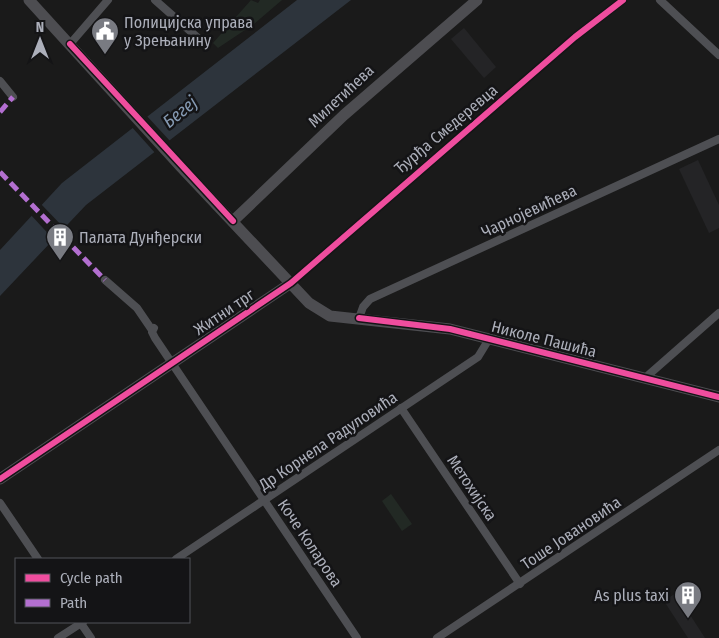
<svg xmlns="http://www.w3.org/2000/svg" width="719" height="638" viewBox="0 0 719 638" font-family="'Fira Sans Condensed',sans-serif">
  <style>
    .built { fill: #242426 }
    .green { fill: #222924 }
    .water { fill: #2d343c }
    .pier { fill: #1a1a1a }
    .lines { fill: none; stroke-linecap: round; stroke-linejoin: round }
    .street { stroke: #4e4f53; stroke-width: 8 }
    .secondary { stroke: #4d4d51; stroke-width: 11 }
    .quiet { stroke: #b36fd0; stroke-width: 5; stroke-dasharray: 10 5; stroke-linecap: butt }
    .cycleway-casing { stroke: #141416; stroke-width: 9 }
    .cycleway { stroke: #ef4d9e; stroke-width: 6 }
    .labels { text-anchor: middle; dominant-baseline: central; stroke-width: 5; stroke-linejoin: round; paint-order: stroke }
    .poi-label { font-size: 16px; fill: #acafba; stroke: #141416; text-anchor: start }
    .street-label { font-size: 16px; fill: #acafba; stroke: #141416 }
    .water-label { font-size: 18px; font-style: italic; fill: #859ab3; stroke: #141416 }
  </style>
  <rect width="100%" height="100%" fill="#1a1a1a"/>
  <!-- built -->
  <g class="built">
    <polygon points="464,28 496,67 484,78 451,39"/>
    <polygon points="698,160 719,205 719,228 709,233 679,169"/>
    <polygon points="676,593 705,638 688,638 664,601"/>
  </g>
  <!-- green -->
  <g class="green">
    <polygon points="251,0 258,3 260,0 282,0 254,24 218,48 213,43"/>
    <polygon points="391,494 412,524 402,531 382,501"/>
  </g>
  <!-- water -->
  <polygon class="water" points="297,0 351,0 86,205 0,296 0,250 62,183"/>
  <!-- pier -->
  <g class="pier">
    <polygon points="145,114 171,142 156,154 130,125"/>
    <polygon points="40,203 66,230 55,241 30,214"/>
  </g>
  <g class="lines">
    <!-- street -->
    <g class="street">
      <polyline points="155,0 206,45"/>
      <polyline points="660,0 719,55"/>
      <polyline points="70,44 108,0"/>
      <polyline points="0,81 13,97"/>
      <polyline points="105,280 137,308 152,330"/>
      <polyline points="291,283 575,37 623,0"/>
      <polyline points="359,318 363,307 370,299 719,139"/>
      <polyline points="154,328 152,332 155,338 357,638"/>
      <polyline points="645,378 719,313"/>
      <polyline points="401,408 520,584"/>
      <polyline points="0,503 38,559"/>
      <polyline points="176,559 478,357 489,339"/>
      <polyline points="80,622 91,638"/>
      <polyline points="58,638 83,622"/>
      <polyline points="437,638 719,450"/>
    </g>
    <!-- secondary -->
    <g class="secondary">
      <polyline points="29,0 181,167 309,303 330,316 450,329 719,397"/>
      <polyline points="233,221 344,115 477,0"/>
      <polyline points="0,479 291,283"/>
    </g>
    <!-- quiet -->
    <g class="quiet">
      <polyline points="0,112 13,97"/>
      <polyline points="0,172 105,280"/>
    </g>
    <!-- cycleway casing -->
    <g class="cycleway-casing">
      <g id="cycleway">
        <polyline points="70,44 233,221"/>
        <polyline points="359,318 450,329 719,397"/>
        <polyline points="0,479 291,283 575,37 623,0"/>
      </g>
    </g>
    <!-- cycleway -->
    <use href="#cycleway" class="cycleway"/>
  </g>
  <!-- icons -->
  <defs>
    <g id="civic-pin" transform="scale(1.4375)"><path d="M0 17L-7.5 6A9.5 9.5 0 1 1 7.5 6Z" fill="#797b82" stroke="#141416"/><path d="M-.6-6.5H3V-4.5H.6V-3L4-1V1h2V6H-6V1h2V-1L-.6-3ZM-1.2 2.5V6h2.4V2.5Z" fill="#fff"/></g>
    <g id="building-pin" transform="scale(1.4375)"><path d="M0 17L-7.5 6A9.5 9.5 0 1 1 7.5 6Z" fill="#797b82" stroke="#141416"/><path d="M-4-6H4V6H1V3H-1V6H-4ZM-2.5-4.3h1.7v1.8h-1.7ZM.8-4.3h1.7v1.8H.8ZM-2.5-1h1.7V.8h-1.7ZM.8-1h1.7V.8H.8Z" fill="#fff"/></g>
  </defs>
  <g fill-rule="evenodd">
    <use href="#civic-pin" x="105" y="31"/>
    <use href="#building-pin" x="60" y="237"/>
    <use href="#building-pin" x="688" y="595"/>
  </g>
  <g class="labels">
    <!-- poi labels -->
    <g class="poi-label">
      <text x="124" y="22">Полицијска управа<tspan x="124" dy="18">у Зрењанину</tspan></text>
      <text x="79" y="237">Палата Дунђерски</text>
      <text x="669" y="595" text-anchor="end">As plus taxi</text>
    </g>
    <!-- street labels -->
    <g class="street-label">
      <text transform="translate(341 96) rotate(-43)">Милетићева</text>
      <text transform="translate(446 129) rotate(-40)">Ђурђа Смедеревца</text>
      <text transform="translate(529 211) rotate(-25)">Чарнојевићева</text>
      <text transform="translate(224 312) rotate(-34)">Житни трг</text>
      <text transform="translate(544 339) rotate(14)">Николе Пашића</text>
      <text transform="translate(328 441) rotate(-34)">Др Корнела Радуловића</text>
      <text transform="translate(472 488) rotate(56)">Метохијска</text>
      <text transform="translate(571 533) rotate(-34)">Тоше Јовановића</text>
      <text transform="translate(310 543) rotate(56)">Коче Коларова</text>
    </g>
    <!-- water labels -->
    <g class="water-label">
      <text transform="translate(180 112) rotate(-39)">Бегеј</text>
    </g>
  </g>
  <!-- legend -->
  <rect x="15" y="558" width="175" height="65" fill="#141416" stroke="#515258"/>
  <rect x="25" y="574" width="25" height="8" fill="#ef4d9e" stroke="#515258"/>
  <text x="60" y="583" font-size="15" fill="#acafba">Cycle path</text>
  <rect x="25" y="599" width="25" height="8" fill="#b36fd0" stroke="#515258"/>
  <text x="60" y="608" font-size="15" fill="#acafba">Path</text>
  <!-- north arrow -->
  <g transform="translate(40 40)" stroke="#141416" stroke-width="4" paint-order="stroke">
  <path d="M0-4L9 19L0 12L-9 19Z" fill="#acafba"/>
  <text y="-8" font-size="14" font-weight="bold" text-anchor="middle" fill="#acafba">N</text>
  </g>
</svg>
